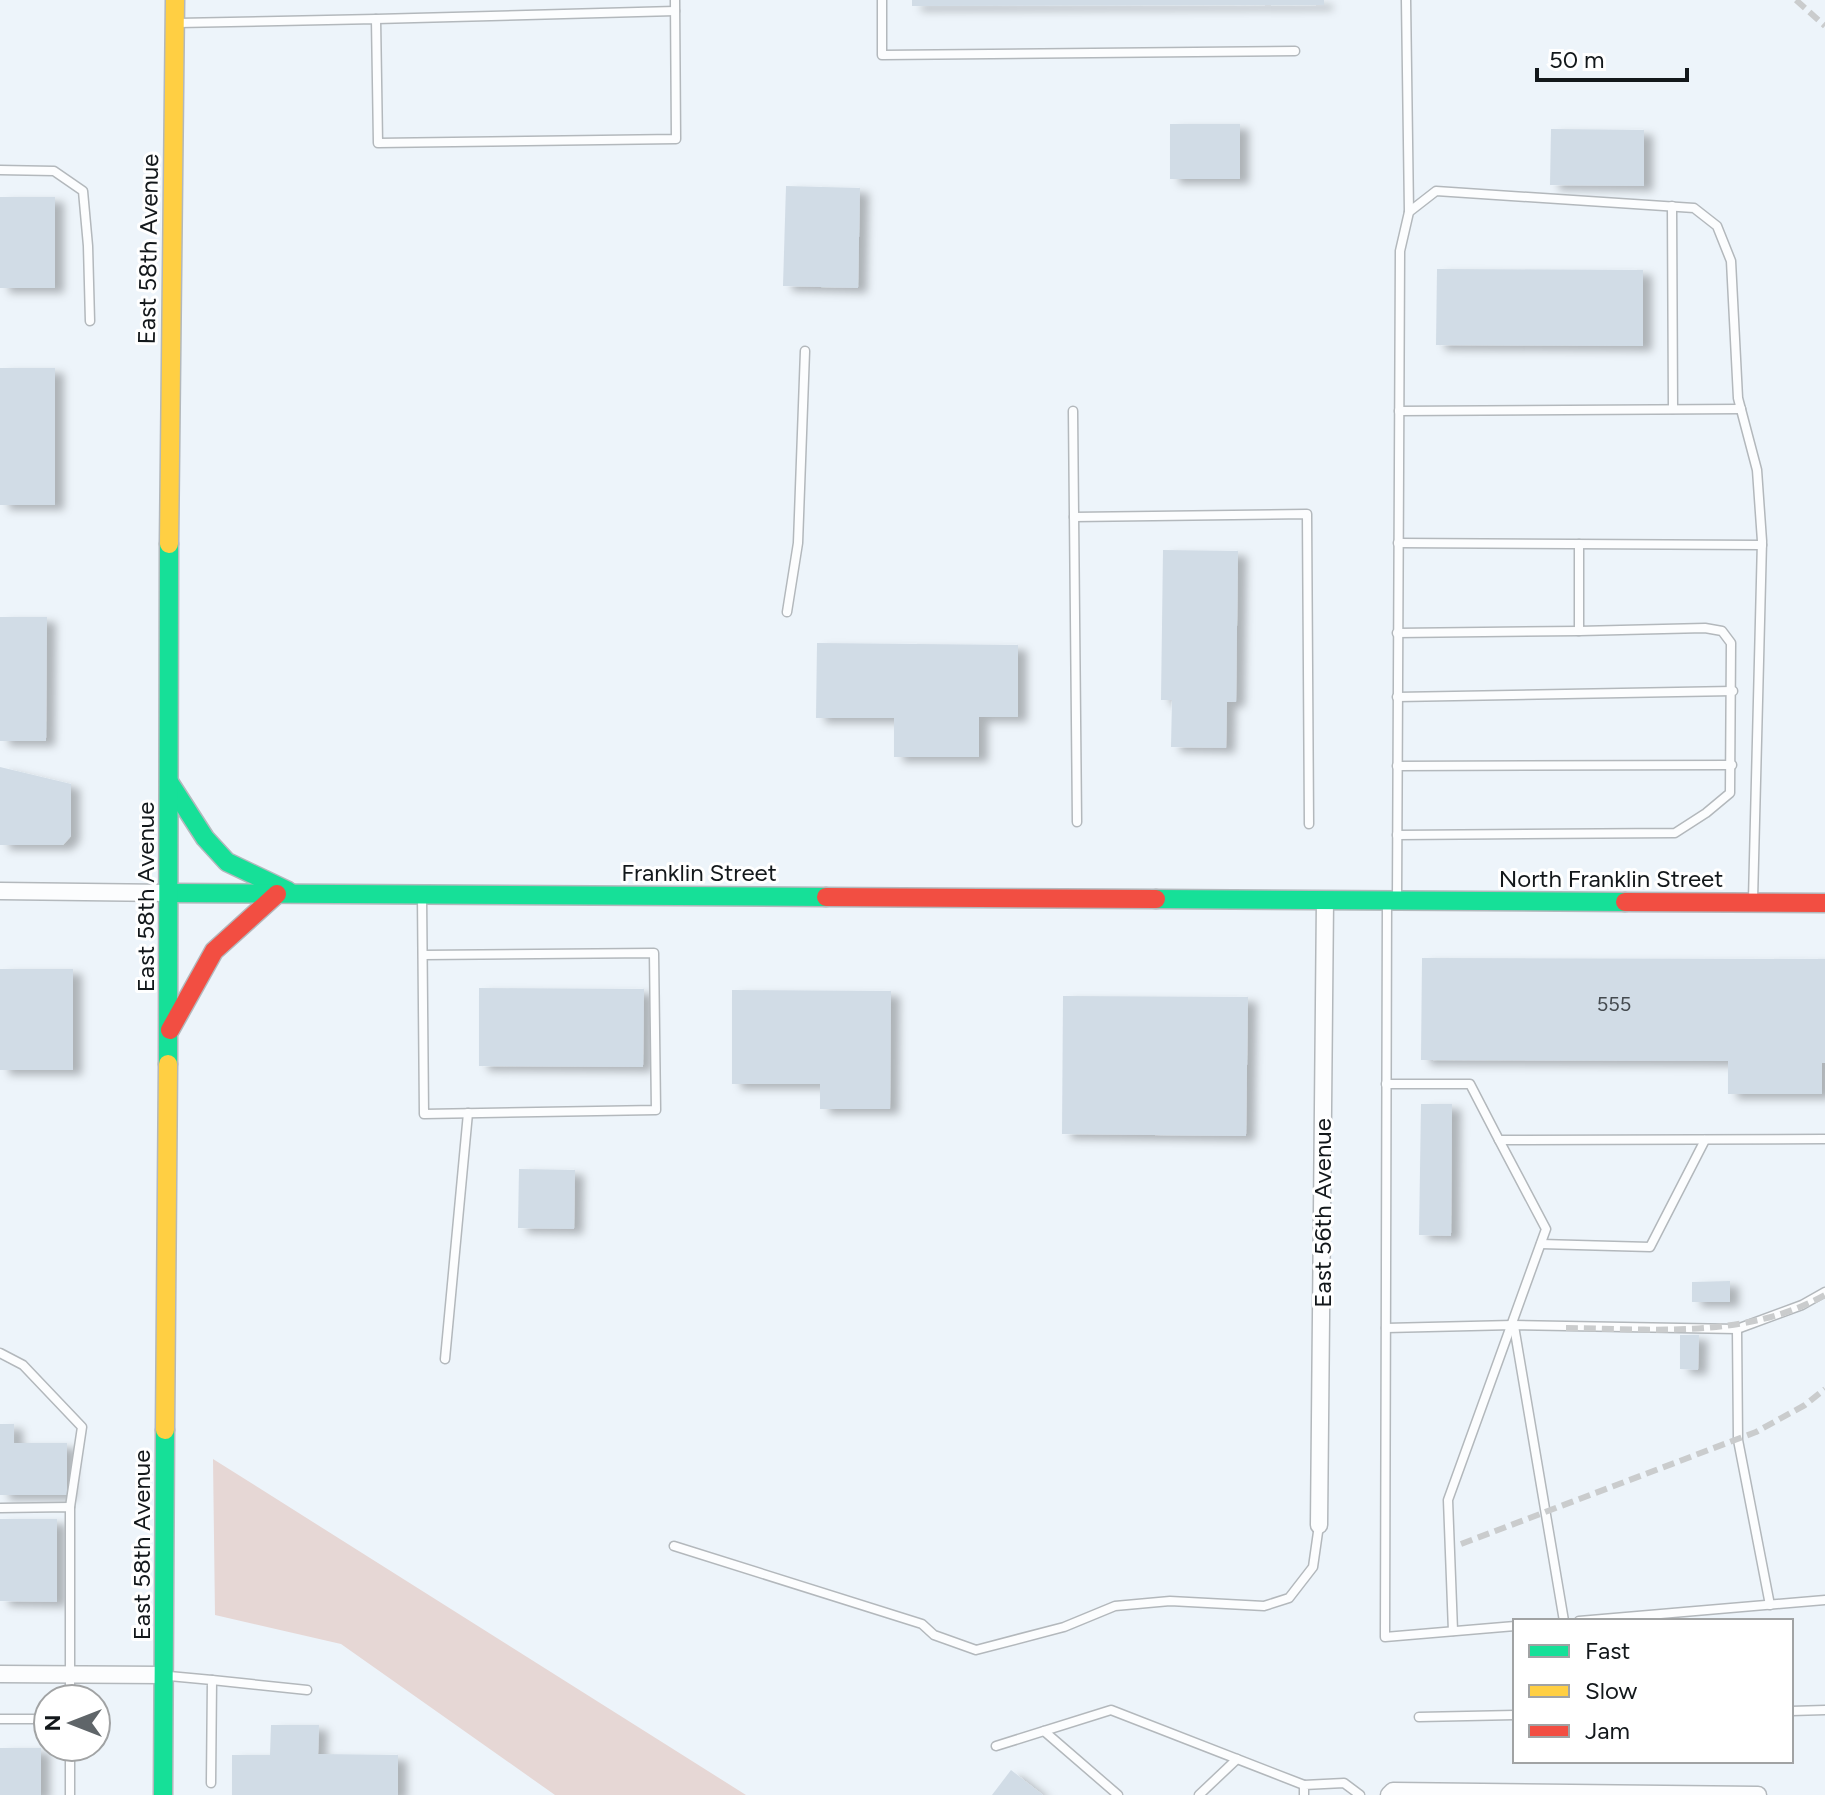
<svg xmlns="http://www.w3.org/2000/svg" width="1825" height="1795" viewBox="0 0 1825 1795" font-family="Figtree,sans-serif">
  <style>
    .green { fill: #e6d7d5 }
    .building { fill: #d1dce6; filter: url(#shadow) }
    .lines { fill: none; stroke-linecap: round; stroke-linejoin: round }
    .lane-casing { stroke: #b3b8bc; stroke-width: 11 }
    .street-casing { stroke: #b3b8bc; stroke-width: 19 }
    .fast-casing { stroke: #b3b8bc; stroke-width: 21 }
    .slow-casing { stroke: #b3b8bc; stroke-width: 21 }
    .jam-casing { stroke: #b3b8bc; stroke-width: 21 }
    .lane { stroke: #fcfdfe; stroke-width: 8 }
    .street { stroke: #fcfdfe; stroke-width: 16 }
    .fast { stroke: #16e098; stroke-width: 18 }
    .slow { stroke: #ffcf43; stroke-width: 18 }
    .jam { stroke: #f24e42; stroke-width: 18 }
    .rail { stroke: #cacccd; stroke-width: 6; stroke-dasharray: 12 6; stroke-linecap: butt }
    .labels { text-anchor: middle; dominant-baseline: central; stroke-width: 6; stroke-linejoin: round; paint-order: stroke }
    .number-label { font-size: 20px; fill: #444a4f }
    .street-label { font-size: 24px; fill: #13181b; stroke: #fff }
  </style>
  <defs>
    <filter id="shadow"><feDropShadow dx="9" dy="5" stdDeviation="4" flood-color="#0004"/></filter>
  </defs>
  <rect width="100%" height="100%" fill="#edf4fa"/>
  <!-- green -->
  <polygon class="green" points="213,1459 746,1795 555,1795 341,1644 215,1615"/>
  <!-- building -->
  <g class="building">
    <polygon points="912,0 1324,0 1324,5 912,6"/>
    <rect x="1170" y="124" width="70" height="55"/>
    <polygon points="1551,129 1644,130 1644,186 1550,185"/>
    <polygon points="786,186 860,188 858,288 783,286"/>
    <rect x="0" y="197" width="55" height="91"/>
    <polygon points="1437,269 1643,270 1643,346 1436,345"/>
    <rect x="0" y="368" width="55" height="137"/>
    <polygon points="1163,550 1238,551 1236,702 1227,702 1226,748 1171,747 1172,700 1161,700"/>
    <polygon points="0,617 47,617 46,741 0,741"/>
    <polygon points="817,643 1018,645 1018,717 979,717 979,757 894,757 894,718 816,718"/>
    <polygon points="0,767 71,784 71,836 63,845 0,845"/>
    <polygon points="1422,958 1825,959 1825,1063 1822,1063 1822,1094 1728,1094 1728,1061 1421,1060"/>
    <rect x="0" y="969" width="73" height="101"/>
    <polygon points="479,988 644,989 643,1067 479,1066"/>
    <polygon points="732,990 891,991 890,1109 820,1109 820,1084 732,1084"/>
    <polygon points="1063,996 1248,997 1246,1136 1062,1134"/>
    <polygon points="1421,1104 1452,1104 1451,1236 1419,1235"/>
    <polygon points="519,1169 575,1170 574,1229 518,1228"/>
    <polygon points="1730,1281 1730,1302 1692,1302 1692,1282"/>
    <polygon points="1680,1335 1699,1335 1698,1370 1680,1369"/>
    <polygon points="0,1424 14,1424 14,1443 67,1443 67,1495 0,1495"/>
    <polygon points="0,1519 57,1519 57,1602 0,1601"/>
    <polygon points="271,1725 319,1725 318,1754 398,1755 398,1795 232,1795 232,1755 270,1755"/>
    <rect x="0" y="1748" width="41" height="47"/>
    <polygon points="1011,1770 1043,1795 992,1795"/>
  </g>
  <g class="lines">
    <!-- lane casing -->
    <g class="lane-casing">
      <g id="lane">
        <polyline points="882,0 882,55 1295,51"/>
        <polyline points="1406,0 1409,212"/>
        <polyline points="376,19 675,11"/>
        <polyline points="178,23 376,19 378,143 676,139 675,0"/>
        <polyline points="0,170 54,171 83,191 88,246 90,321"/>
        <polyline points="1672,206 1673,409"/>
        <polyline points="1073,411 1077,822"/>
        <polyline points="1399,411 1741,409"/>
        <polyline points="1074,517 1307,514 1309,824"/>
        <polyline points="1398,543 1762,545"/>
        <polyline points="787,612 798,543 805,351"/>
        <polyline points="1397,633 1579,631"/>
        <polyline points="1397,697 1733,691"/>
        <polyline points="1397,766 1732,765"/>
        <polyline points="1397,835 1675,833 1706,813 1730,793 1731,643 1722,631 1705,628 1579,631 1579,544"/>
        <polyline points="422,896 424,1114 656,1110 654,953 423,955"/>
        <polyline points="1397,900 1400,251 1409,212 1436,191 1694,208 1717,226 1731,261 1738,398 1757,470 1762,541 1753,900"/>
        <polyline points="1387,901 1385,1637 1515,1626"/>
        <polyline points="1386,1084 1470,1084 1499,1140 1825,1139"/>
        <polyline points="1541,1244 1650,1247 1705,1140"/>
        <polyline points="1514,1326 1564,1621"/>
        <polyline points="1386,1328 1513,1325 1737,1329 1802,1305 1825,1292"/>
        <polyline points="1737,1329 1738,1440 1770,1605"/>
        <polyline points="0,1353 23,1365 82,1427 70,1507"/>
        <polyline points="445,1359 468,1113"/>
        <polyline points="0,1508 70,1507 70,1699"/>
        <polyline points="674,1546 922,1624 934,1635 976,1650 1064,1627 1115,1606 1170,1601 1264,1606 1289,1598 1313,1567 1319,1525"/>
        <polyline points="1579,1621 1825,1600"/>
        <polyline points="1453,1631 1448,1500 1546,1229 1499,1140"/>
        <polyline points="169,1676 212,1680 211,1783"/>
        <polyline points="212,1680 307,1690"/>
        <polyline points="1791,1711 1825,1710"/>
        <polyline points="1419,1717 1515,1715"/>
        <polyline points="0,1719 48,1719"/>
        <polyline points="1044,1731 1118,1795"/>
        <polyline points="996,1746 1111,1710 1304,1785"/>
        <polyline points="70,1747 70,1795"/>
        <polyline points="1199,1795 1237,1759"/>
        <polyline points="1304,1795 1304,1785 1344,1783 1360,1795"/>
      </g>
    </g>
    <!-- street casing -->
    <g class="street-casing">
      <g id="street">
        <polyline points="0,891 169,893"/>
        <polyline points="1319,1525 1325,900"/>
        <polyline points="0,1674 164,1675"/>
        <polyline points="1389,1795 1393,1791 1758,1795"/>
      </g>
    </g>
    <!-- fast casing -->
    <g class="fast-casing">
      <g id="fast">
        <polyline points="169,782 205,838 227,862 288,891"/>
        <polyline points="169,893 826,897"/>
        <polyline points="1156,899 1625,902"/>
        <polyline points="168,1064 169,544"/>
        <polyline points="163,1795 165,1430"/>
      </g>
    </g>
    <!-- slow casing -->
    <g class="slow-casing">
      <g id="slow">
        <polyline points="169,544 175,0"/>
        <polyline points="165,1430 168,1064"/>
      </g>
    </g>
    <!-- jam casing -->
    <g class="jam-casing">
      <g id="jam">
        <polyline points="826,897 1156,899"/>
        <polyline points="1625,902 1825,903"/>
        <polyline points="170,1030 214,951 277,894"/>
      </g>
    </g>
    <!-- lane -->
    <use href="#lane" class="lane"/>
    <!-- street -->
    <use href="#street" class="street"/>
    <!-- fast -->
    <use href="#fast" class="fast"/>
    <!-- slow -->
    <use href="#slow" class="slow"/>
    <!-- jam -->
    <use href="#jam" class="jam"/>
    <!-- rail -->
    <g class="rail">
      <polyline points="1796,0 1825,26"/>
      <path d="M1566 1328C1653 1329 1746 1339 1825 1295"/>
      <polyline points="1461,1544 1756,1432 1805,1405 1825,1389"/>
    </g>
  </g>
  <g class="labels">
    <!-- number labels -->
    <g class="number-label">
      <text x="1614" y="1004">555</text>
    </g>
    <!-- street labels -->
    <g class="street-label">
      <text transform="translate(148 249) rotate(-89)">East 58th Avenue</text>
      <text x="699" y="872">Franklin Street</text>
      <text x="1611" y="878">North Franklin Street</text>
      <text transform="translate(145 897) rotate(-90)">East 58th Avenue</text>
      <text transform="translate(1322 1213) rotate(-90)">East 56th Avenue</text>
      <text transform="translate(141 1545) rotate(-90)">East 58th Avenue</text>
    </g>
  </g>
  <!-- legend -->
  <rect x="1513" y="1619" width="280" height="144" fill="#ffffff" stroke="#a1a3a4" stroke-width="2"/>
  <rect x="1529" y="1645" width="40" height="12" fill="#16e098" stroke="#a1a3a4" stroke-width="2"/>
  <text x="1585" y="1659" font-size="24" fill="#13181b">Fast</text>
  <rect x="1529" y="1685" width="40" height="12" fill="#ffcf43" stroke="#a1a3a4" stroke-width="2"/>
  <text x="1585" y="1699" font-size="24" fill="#13181b">Slow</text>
  <rect x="1529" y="1725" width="40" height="12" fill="#f24e42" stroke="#a1a3a4" stroke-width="2"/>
  <text x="1585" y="1739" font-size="24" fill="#13181b">Jam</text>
  <!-- north arrow -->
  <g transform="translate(72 1723) rotate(270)"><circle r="38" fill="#ffffff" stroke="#a1a3a4" stroke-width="2"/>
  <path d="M0-6L14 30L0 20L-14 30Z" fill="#5f6569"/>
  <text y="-12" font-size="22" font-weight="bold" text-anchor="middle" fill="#13181b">N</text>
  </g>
  <!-- scale -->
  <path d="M1537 68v12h150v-12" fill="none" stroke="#13181b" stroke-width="4"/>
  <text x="1549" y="68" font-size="24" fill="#13181b" stroke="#ffffff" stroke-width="6" paint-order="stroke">50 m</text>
</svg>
